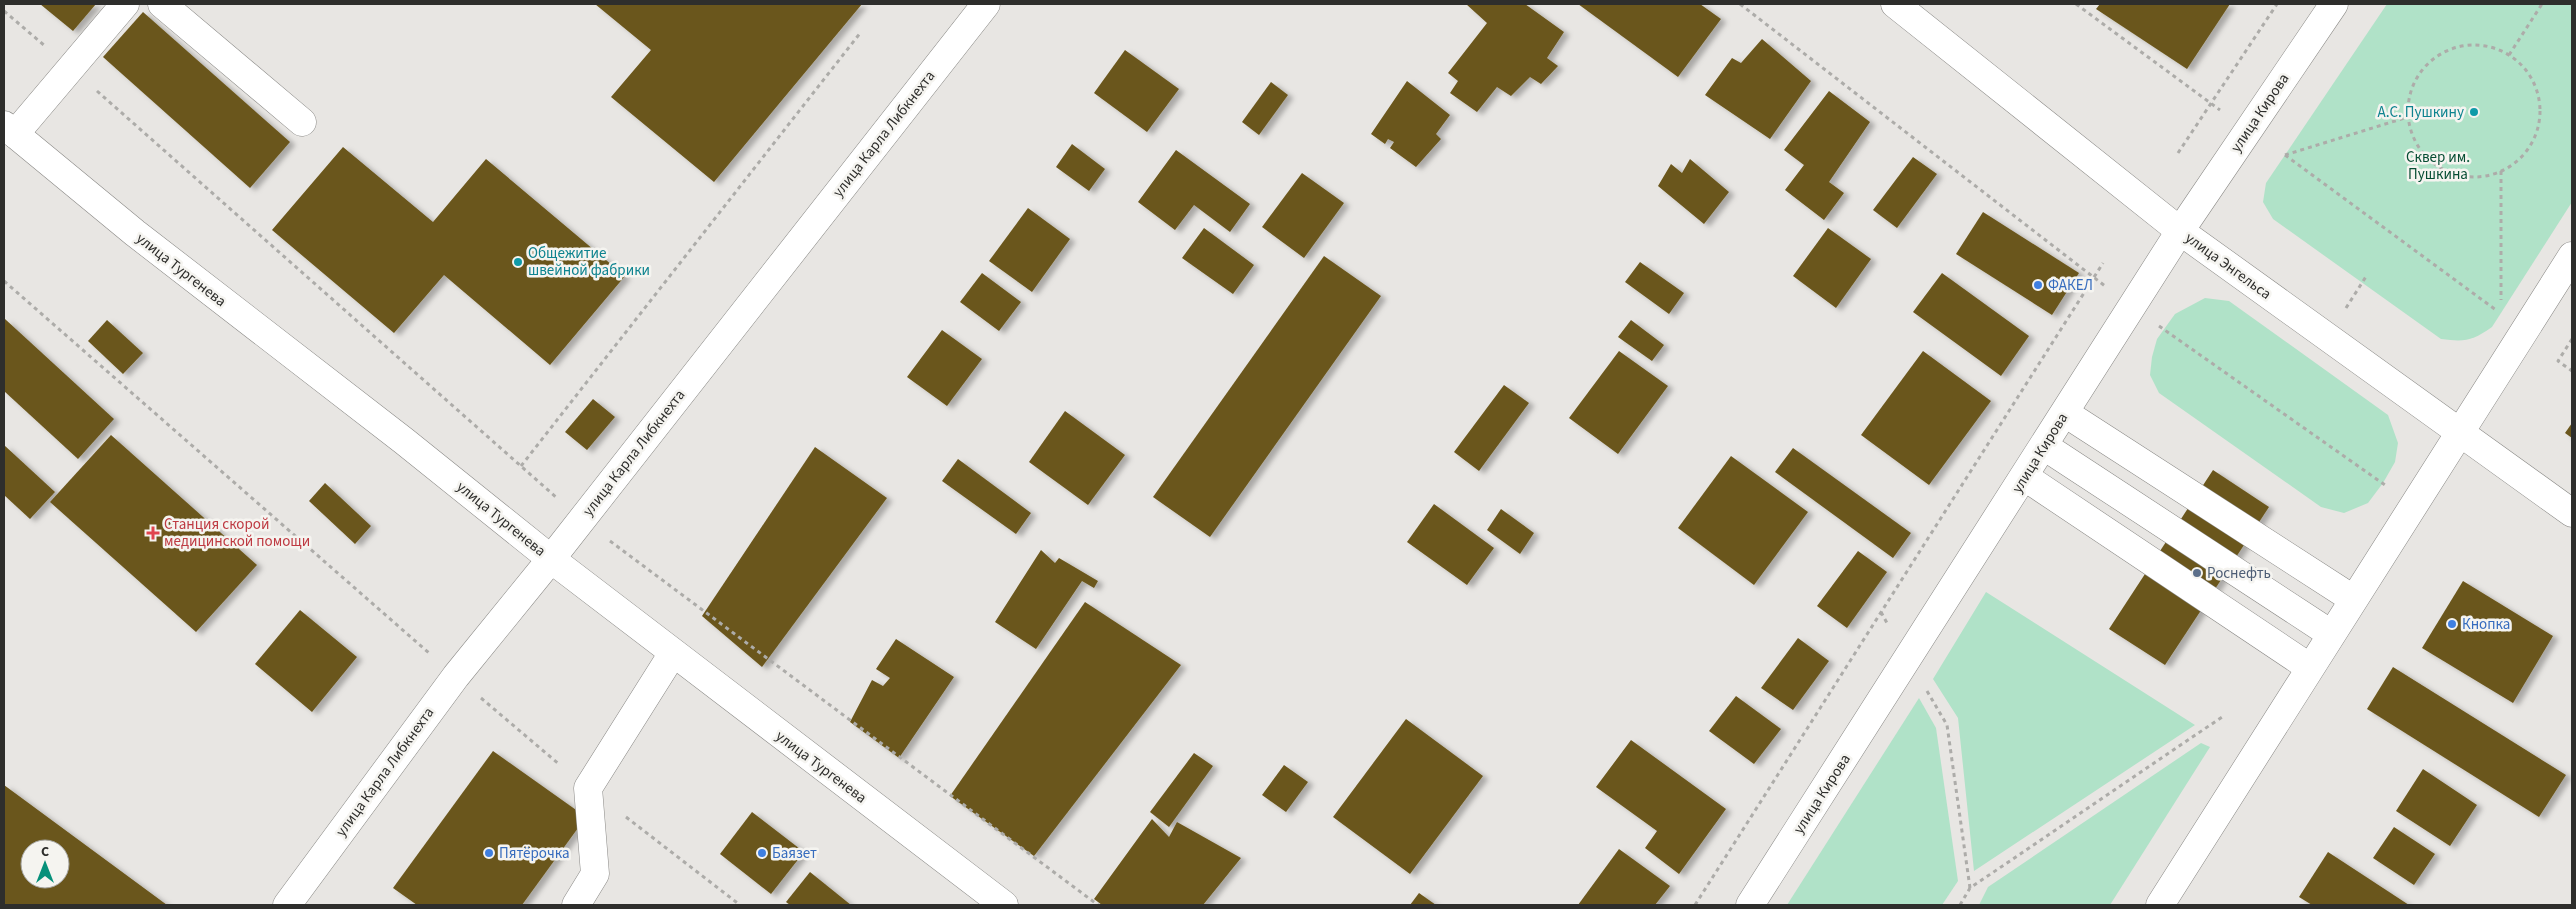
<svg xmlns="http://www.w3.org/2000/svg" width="2576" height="909" viewBox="0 0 2576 909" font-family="'Source Sans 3',sans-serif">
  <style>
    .green { fill: #b0e2c8 }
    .building { fill: #6b561b; fill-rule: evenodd; filter: url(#shadow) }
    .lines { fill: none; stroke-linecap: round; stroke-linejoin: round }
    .minor-casing { stroke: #898885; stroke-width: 29 }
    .major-casing { stroke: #898885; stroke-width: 29 }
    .path { stroke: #adaca9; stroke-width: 3; stroke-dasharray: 4 4; stroke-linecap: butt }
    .minor { stroke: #fff; stroke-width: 28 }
    .major { stroke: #fff; stroke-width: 28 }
    .culture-dot { fill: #0f9aa8; stroke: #f5f4f0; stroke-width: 2 }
    .shop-dot { fill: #3f7fe0; stroke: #f5f4f0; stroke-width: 2 }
    .health-dot { fill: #e0444e; stroke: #f5f4f0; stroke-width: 2 }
    .service-dot { fill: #5c6f8a; stroke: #f5f4f0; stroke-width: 2 }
    .labels { text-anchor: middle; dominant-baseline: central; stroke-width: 5; stroke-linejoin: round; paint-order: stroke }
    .culture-label { font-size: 15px; fill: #0d838f; stroke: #f5f4f0; text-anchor: end }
    .street-label { font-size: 15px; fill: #2e2e2c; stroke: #f5f4f0 }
    .park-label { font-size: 15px; fill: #064d33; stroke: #f5f4f0 }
    .shop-label { font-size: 15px; fill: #366cbe; stroke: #f5f4f0; text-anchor: start }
    .health-label { font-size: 15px; fill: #be3a42; stroke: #f5f4f0; text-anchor: start }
    .service-label { font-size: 15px; fill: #4e5e75; stroke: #f5f4f0; text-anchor: start }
  </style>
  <defs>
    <filter id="shadow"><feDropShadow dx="5.5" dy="3" stdDeviation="2.5" flood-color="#0004"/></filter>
  </defs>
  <rect width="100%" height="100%" fill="#e8e6e3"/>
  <!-- green -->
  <g class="green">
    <path d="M2387 4H2572V202L2492 327C2472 341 2465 342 2441 339L2273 219 2263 202 2266 183Z"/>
    <polygon points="2205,298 2229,301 2388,415 2398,443 2395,462 2383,483 2368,503 2344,513 2321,507 2159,393 2150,375 2152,357 2157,339 2175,314"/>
    <polygon points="1986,592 2195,725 1974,871 1958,718 1933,679"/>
    <polygon points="1919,698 1936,728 1958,881 1942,905 1787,905"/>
    <polygon points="2201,743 2210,747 2110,905 1979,905 1988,887"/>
  </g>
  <!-- building -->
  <g class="building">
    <polygon points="40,4 96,4 73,31"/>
    <polygon points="595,4 862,4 714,182 611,97 651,50"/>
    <polygon points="1466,4 1525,4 1564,32 1547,58 1558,66 1541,84 1530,77 1511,96 1497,87 1477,112 1450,93 1458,81 1448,73 1487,23"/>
    <polygon points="1578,4 1700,4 1721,19 1678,77"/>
    <polygon points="2100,4 2230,4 2187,69 2096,9"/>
    <polygon points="143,12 290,142 250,188 103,57"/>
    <polygon points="1762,39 1811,81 1770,139 1705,95 1732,58 1741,63"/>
    <polygon points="1125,50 1179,89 1147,132 1094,93"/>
    <polygon points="1407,81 1450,115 1436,134 1441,139 1416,167 1390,148 1394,142 1388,139 1385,144 1371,134"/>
    <polygon points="1271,82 1288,95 1259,135 1242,122"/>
    <polygon points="1829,91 1870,122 1829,182 1844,193 1824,220 1785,190 1804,165 1784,150"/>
    <polygon points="1072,144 1105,169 1089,191 1056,167"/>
    <polygon points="343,147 433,222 486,159 625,276 550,365 444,275 394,333 272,230"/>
    <polygon points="1176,150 1250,204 1230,232 1194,205 1175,230 1138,202"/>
    <polygon points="1913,157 1937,174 1897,228 1873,210"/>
    <polygon points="1690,159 1729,192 1704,224 1658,186 1671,164 1682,173"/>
    <polygon points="1302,173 1344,203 1304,258 1262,227"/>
    <polygon points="1028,208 1070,239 1032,292 989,261"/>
    <polygon points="1983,212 2079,273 2052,315 1956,254"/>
    <polygon points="1204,228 1254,265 1233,294 1182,258"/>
    <polygon points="1828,228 1871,259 1836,308 1793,276"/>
    <polygon points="1324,256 1381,296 1210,537 1153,497"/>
    <polygon points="1640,262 1684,293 1669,314 1625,282"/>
    <polygon points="982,273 1021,302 999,331 960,302"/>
    <polygon points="1942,273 2029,336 2001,376 1913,312"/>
    <polygon points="5,319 114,419 78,459 4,391"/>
    <polygon points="107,320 143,353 123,374 88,341"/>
    <polygon points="1631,320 1664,345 1652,361 1618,337"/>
    <polygon points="942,330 982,359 947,406 907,377"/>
    <polygon points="1619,351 1668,386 1618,454 1569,418"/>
    <polygon points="1923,351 1991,401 1929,485 1861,435"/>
    <polygon points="1504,385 1529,403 1479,471 1454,452"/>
    <polygon points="593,399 615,417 587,450 565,432"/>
    <polygon points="1065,411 1125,455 1088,505 1029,462"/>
    <polygon points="2572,423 2572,438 2565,433"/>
    <polygon points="111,435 257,565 196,632 50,502"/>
    <polygon points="4,445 55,492 30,519 4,495"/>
    <polygon points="815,447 887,498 762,667 702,616"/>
    <polygon points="1793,448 1911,533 1893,558 1775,472"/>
    <polygon points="1731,456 1808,512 1754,585 1678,528"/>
    <polygon points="958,459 1031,513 1016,534 942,481"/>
    <polygon points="2213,470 2269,507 2165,665 2109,629"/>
    <polygon points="325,483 371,526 355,544 309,501"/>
    <polygon points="1434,504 1494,548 1467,585 1407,542"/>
    <polygon points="1501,509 1534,533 1520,554 1487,530"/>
    <polygon points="1041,550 1055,563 1059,558 1098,581 1094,588 1082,581 1036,649 995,622"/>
    <polygon points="1858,551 1887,572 1847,628 1817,606"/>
    <polygon points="2463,581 2553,636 2513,703 2422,648"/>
    <polygon points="1085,602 1181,665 1034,856 950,796"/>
    <polygon points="300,610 357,657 312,712 255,664"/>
    <polygon points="1798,638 1829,661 1793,710 1761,688"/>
    <polygon points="896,639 954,677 899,758 850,722 872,680 883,686 890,678 876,669"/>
    <polygon points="2393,667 2566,775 2539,817 2367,709"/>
    <polygon points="1736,696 1781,729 1754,764 1709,731"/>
    <polygon points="1406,719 1483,776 1410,874 1333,817"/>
    <polygon points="1631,740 1726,809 1679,874 1645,848 1657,831 1596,787"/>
    <polygon points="493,751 586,817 522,905 417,905 393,888"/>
    <polygon points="1194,753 1213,766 1169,827 1150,812"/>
    <polygon points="1284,765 1308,782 1286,812 1262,795"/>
    <polygon points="2423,769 2477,805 2450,846 2396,811"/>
    <path d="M4 785 167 905H4ZM30 849H60V879H30Z"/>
    <polygon points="752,812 804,852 771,894 720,854"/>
    <polygon points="1152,819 1169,837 1177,822 1241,858 1203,905 1102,905 1094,899"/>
    <polygon points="2394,827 2435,854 2414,885 2373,858"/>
    <polygon points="1619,849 1670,886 1655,905 1578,905"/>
    <polygon points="2328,852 2409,905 2312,905 2299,897"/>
    <polygon points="810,872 851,905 790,905 786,902"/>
    <polygon points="1419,893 1436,905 1410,905"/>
  </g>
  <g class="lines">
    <!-- minor casing -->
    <g class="minor-casing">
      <g id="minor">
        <polyline points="162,4 302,122"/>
        <polyline points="1895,4 2180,231 2572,513"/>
        <polyline points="15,134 125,4"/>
        <polyline points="2065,413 2353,599"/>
        <polyline points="2044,446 2331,634"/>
        <polyline points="2025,477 2309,667"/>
        <polyline points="287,905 456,676 551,559 986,4"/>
        <polyline points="576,905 595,874 588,788 673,653"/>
      </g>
    </g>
    <!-- major casing -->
    <g class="major-casing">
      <g id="major">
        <polyline points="4,125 135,233 404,441 551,559 1004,905"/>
        <polyline points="1750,905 2180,231 2334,4"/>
        <polyline points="2160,905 2572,256"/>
      </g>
    </g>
    <!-- path -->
    <g class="path">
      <polyline points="1740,4 2105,286"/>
      <polyline points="2076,4 2220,110"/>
      <polyline points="4,11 45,46"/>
      <circle cx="2474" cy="111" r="66"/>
      <polyline points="2509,55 2542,4"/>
      <polyline points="97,91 557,498"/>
      <polyline points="2178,153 2277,4"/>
      <polyline points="2285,155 2496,310"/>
      <polyline points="2285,155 2408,117"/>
      <polyline points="2501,171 2501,300"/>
      <polyline points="4,281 429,653"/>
      <polyline points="2346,308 2367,275"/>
      <polyline points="2159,326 2385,485"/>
      <polyline points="2572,339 2558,361 2572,371"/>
      <polyline points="521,466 861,32"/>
      <polyline points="610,541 1098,905"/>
      <polyline points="1881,612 1888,625"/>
      <polyline points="1927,691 1947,725 1970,888"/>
      <polyline points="481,698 560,765"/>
      <polyline points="626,817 740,905"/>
      <polyline points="1695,905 2103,263"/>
      <polyline points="1960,905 1970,888 2222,717"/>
    </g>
    <!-- minor -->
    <use href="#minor" class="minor"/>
    <!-- major -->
    <use href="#major" class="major"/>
  </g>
  <!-- markers -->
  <g class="culture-dot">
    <circle cx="2474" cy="112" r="5"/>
    <circle cx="518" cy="262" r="5"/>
  </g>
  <g class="shop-dot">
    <circle cx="2038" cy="285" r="5"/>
    <circle cx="2452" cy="624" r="5"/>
    <circle cx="489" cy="853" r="5"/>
    <circle cx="762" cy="853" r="5"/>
  </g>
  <path class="health-dot" d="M150.5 525.5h5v5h5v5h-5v5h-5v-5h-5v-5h5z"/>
  <circle class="service-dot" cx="2197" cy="573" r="5"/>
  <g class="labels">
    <!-- culture labels -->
    <g class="culture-label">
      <text x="2464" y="112">А.С. Пушкину</text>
      <text x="528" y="253" text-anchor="start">Общежитие<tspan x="528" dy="17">швейной фабрики</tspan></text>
    </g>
    <!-- street labels -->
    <g class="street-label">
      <text transform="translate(2260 113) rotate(-56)">улица Кирова</text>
      <text transform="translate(884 134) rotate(-52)">улица Карла Либкнехта</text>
      <text transform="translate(2228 266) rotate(36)">улица Энгельса</text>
      <text transform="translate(181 270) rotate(38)">улица Тургенева</text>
      <text transform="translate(634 453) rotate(-52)">улица Карла Либкнехта</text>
      <text transform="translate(2040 453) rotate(-58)">улица Кирова</text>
      <text transform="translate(501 519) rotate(39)">улица Тургенева</text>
      <text transform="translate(821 767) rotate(37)">улица Тургенева</text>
      <text transform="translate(385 772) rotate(-54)">улица Карла Либкнехта</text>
      <text transform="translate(1822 794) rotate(-57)">улица Кирова</text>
    </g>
    <!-- park labels -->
    <g class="park-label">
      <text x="2438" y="157">Сквер им.<tspan x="2438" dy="17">Пушкина</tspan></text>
    </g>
    <!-- shop labels -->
    <g class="shop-label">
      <text x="2048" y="285">ФАКЕЛ</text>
      <text x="2462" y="624">Кнопка</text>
      <text x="499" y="853">Пятёрочка</text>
      <text x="772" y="853">Баязет</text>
    </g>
    <!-- health labels -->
    <g class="health-label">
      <text x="164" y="524">Станция скорой<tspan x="164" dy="17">медицинской помощи</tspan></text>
    </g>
    <!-- service labels -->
    <g class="service-label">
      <text x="2207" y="573">Роснефть</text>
    </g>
  </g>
  <!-- border -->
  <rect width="2576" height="909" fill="none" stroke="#2e2e2c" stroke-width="10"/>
  <!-- north arrow -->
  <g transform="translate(45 864)"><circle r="24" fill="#f5f4f0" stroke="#a5a5a2"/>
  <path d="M0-4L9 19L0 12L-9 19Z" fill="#06907a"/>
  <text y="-8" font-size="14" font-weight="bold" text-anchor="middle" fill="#2e2e2c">С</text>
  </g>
</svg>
